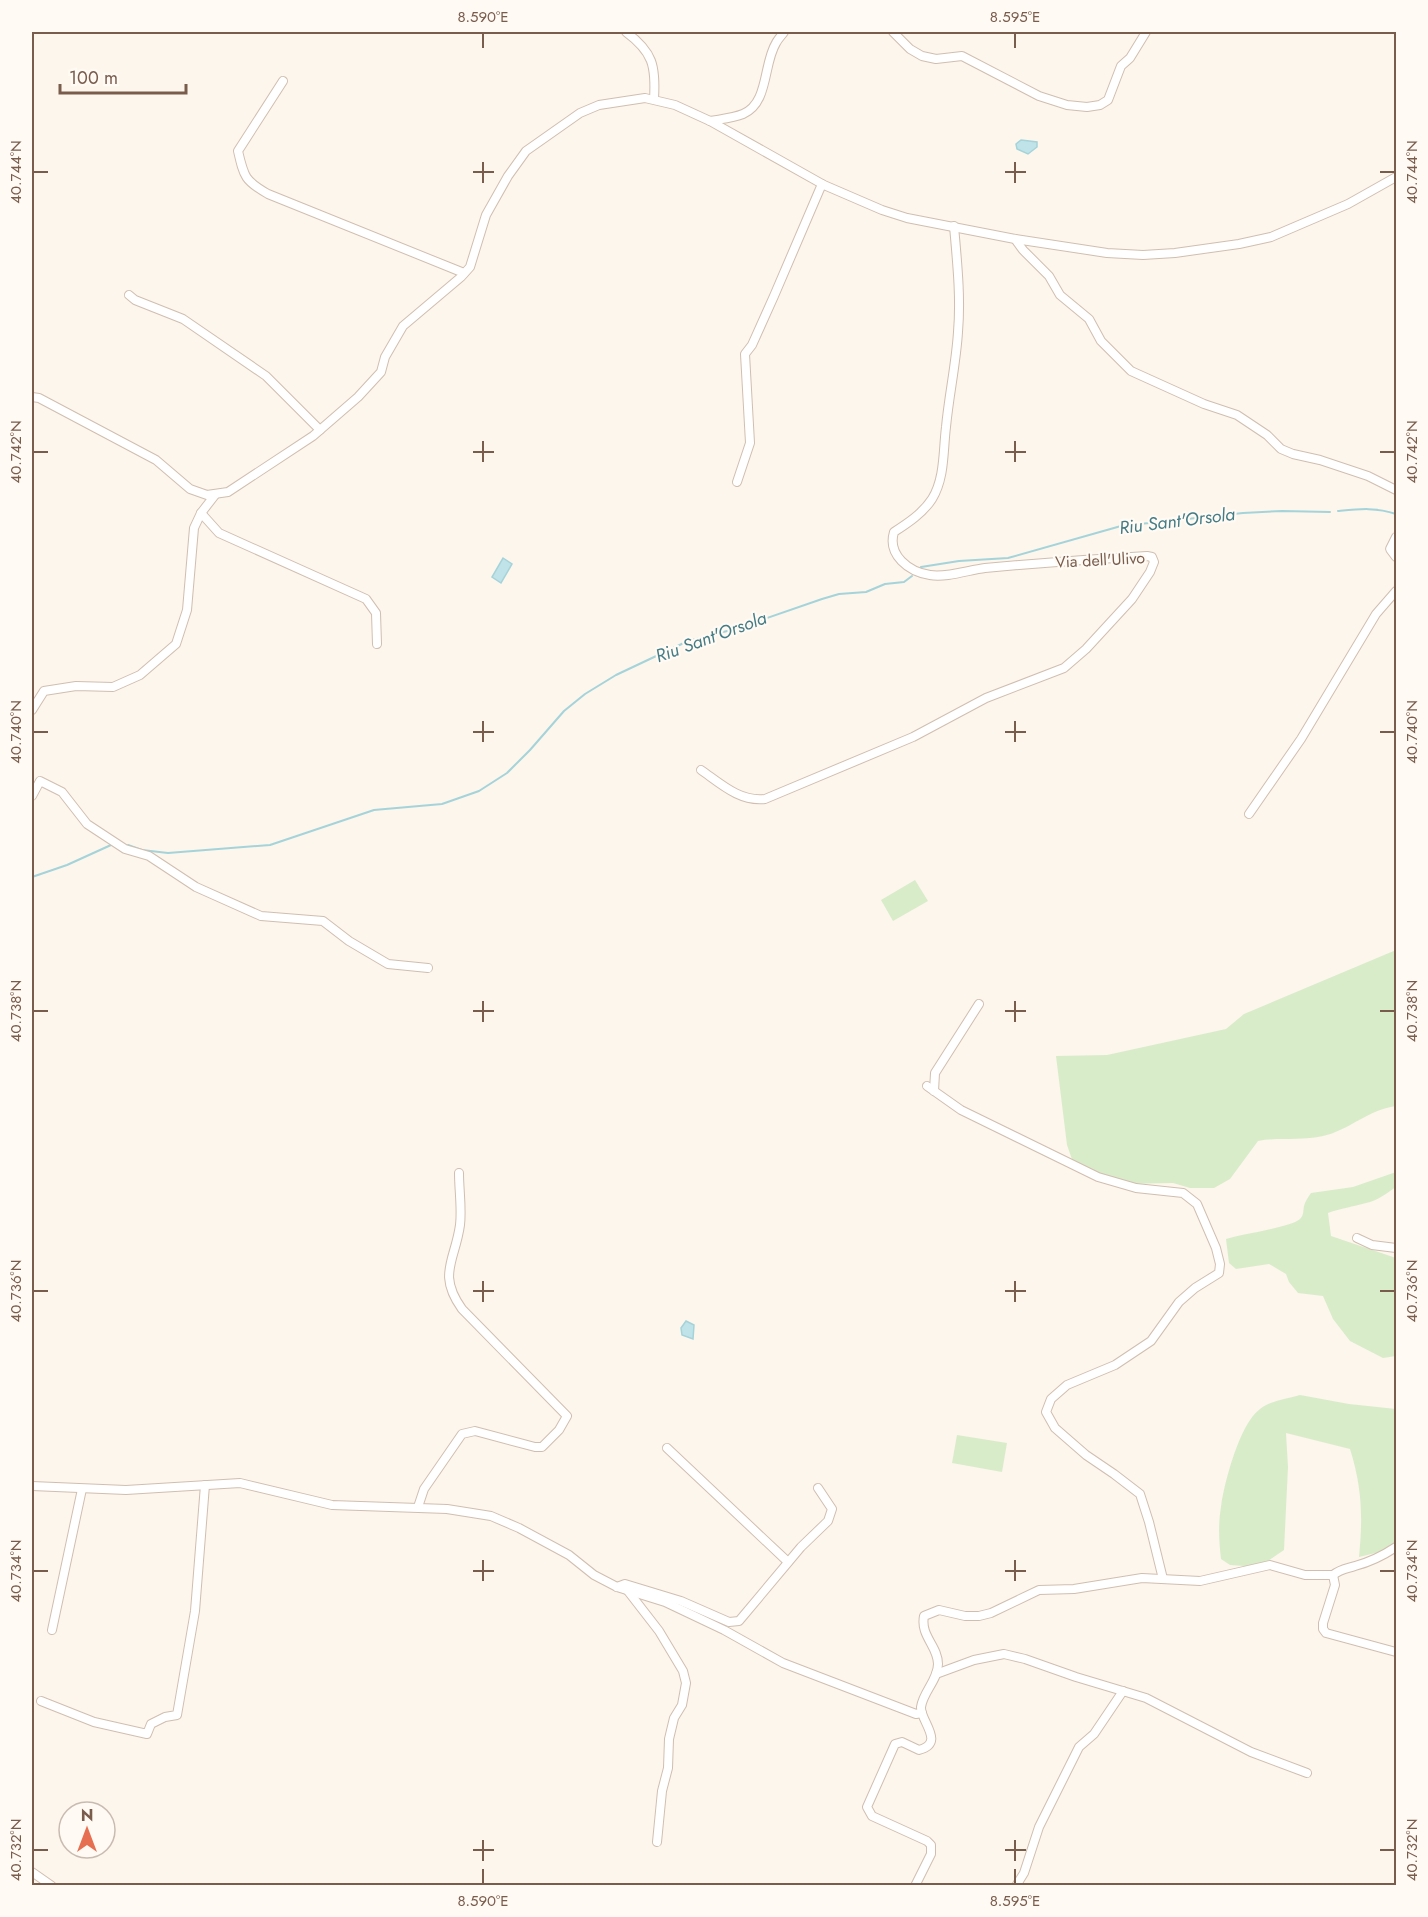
<svg xmlns="http://www.w3.org/2000/svg" width="1428" height="1917" viewBox="0 0 1428 1917" font-family="Jost,sans-serif">
  <style>
    .green { fill: #d8ecc9 }
    .water { fill: #bfe3e8; stroke: #a5d3da; stroke-width: 1.5 }
    .lines { fill: none; stroke-linecap: round; stroke-linejoin: round }
    .stream { stroke: #a5d3da; stroke-width: 2 }
    .minor-casing { stroke: #d1beb0; stroke-width: 10 }
    .minor { stroke: #fff; stroke-width: 8 }
    .ticks { fill: none; stroke: #7a5c4d; stroke-width: 2 }
    .labels { text-anchor: middle; dominant-baseline: central; stroke-width: 4.5; stroke-linejoin: round; paint-order: stroke }
    .street-label { font-size: 16px; fill: #7a5c4d; stroke: #fffaf3 }
    .water-label { font-size: 18px; font-style: italic; fill: #437c86; stroke: #fffaf3 }
    .neatline { fill: none; stroke: #7a5c4d; stroke-width: 2 }
    .ticks-label { font-size: 15px; text-anchor: middle; fill: #7a5c4d }
  </style>
  <rect width="100%" height="100%" fill="#fdf6ec"/>
  <!-- green -->
  <g class="green">
    <polygon points="915,880 928,901 893,921 881,900"/>
    <path d="M1396 950V1106C1367 1110 1350 1130 1323 1136 1302 1141 1279 1137 1258 1141L1230 1179 1214 1188H1190L1173 1183 1122 1184 1074 1165 1067 1145 1056 1056 1107 1055 1226 1029 1244 1014Z"/>
    <path d="M1396 1172V1187C1387 1193 1377 1201 1366 1203 1353 1207 1341 1208 1328 1213L1331 1236 1396 1258V1356L1383 1358 1350 1341 1333 1319 1323 1296 1298 1293 1289 1282 1286 1274 1269 1264 1236 1269 1229 1263 1226 1239C1241 1234 1292 1227 1300 1219 1304 1215 1303 1211 1304 1206 1305 1202 1308 1197 1311 1193L1353 1187Z"/>
    <path d="M1300 1395 1349 1404 1396 1409V1548L1359 1557C1363 1517 1362 1487 1350 1449L1286 1433 1288 1467 1284 1550 1259 1567 1230 1565 1221 1559C1219 1542 1218 1525 1221 1507 1224 1483 1240 1423 1260 1409 1271 1400 1287 1399 1300 1395Z"/>
    <polygon points="957,1435 1007,1443 1002,1472 952,1463"/>
  </g>
  <!-- water -->
  <g class="water">
    <polygon points="1021,140 1037,142 1037,147 1028,154 1017,149 1016,144"/>
    <polygon points="503,558 512,564 501,583 492,577"/>
    <polygon points="686,1321 694,1325 693,1339 682,1335 681,1328"/>
  </g>
  <g class="lines">
    <!-- stream -->
    <g class="stream">
      <path d="M1338 511C1359 509 1376 507 1396 514"/>
      <polyline points="921,567 959,561 1008,558 1121,526 1243,513 1282,511 1330,512"/>
      <polyline points="128,845 142,850 168,853 270,845 374,810 442,804 479,791 507,773 530,750 564,711 585,694 616,675 688,641 735,629 822,599 839,594 866,592 885,584 904,582 912,576"/>
      <polyline points="32,877 67,865 111,845"/>
    </g>
    <!-- minor casing -->
    <g class="minor-casing">
      <g id="minor">
        <path d="M626 32C653 52 656 66 654 99"/>
        <polyline points="893,32 910,49 922,56 936,59 962,56 1039,96 1067,105 1087,107 1100,105 1108,100 1121,66 1130,58 1146,32"/>
        <path d="M283 81 238 151C244 177 245 181 268 194L464 273"/>
        <path d="M710 121C721 119 733 118 743 114 769 103 763 64 776 43 778 39 782 35 784 32"/>
        <polyline points="1015,239 1023,250 1049,276 1060,295 1089,319 1101,341 1131,371 1204,404 1237,415 1267,435 1281,449 1293,454 1320,460 1368,476 1396,490"/>
        <polyline points="129,295 135,300 183,319 266,376 320,430"/>
        <polyline points="32,397 39,398 156,460 190,489 207,495 228,492 313,436 358,397 381,372 385,357 403,326 461,277 470,267 486,215 508,176 526,151 580,113 599,105 645,98 675,105 710,121 824,185 882,210 907,218 1015,239 1107,253 1143,255 1175,253 1239,244 1271,237 1348,204 1396,177"/>
        <polyline points="737,482 750,443 745,354 752,345 774,296 822,184"/>
        <polyline points="201,513 219,533 366,599 376,613 377,644"/>
        <polyline points="1396,537 1390,549 1396,557"/>
        <polyline points="32,710 44,691 76,686 113,687 140,675 176,644 187,610 194,528 201,513 215,495"/>
        <path d="M701 770C721 784 740 802 765 799L913 737 986 698 1064 668 1086 649 1132 599 1150 572 1154 562 1152 557 1147 556C1093 559 1039 563 985 568 969 570 946 578 930 575 909 572 887 555 894 532 908 523 923 513 932 499 945 478 943 451 946 427 949 395 956 364 958 332 961 297 957 261 954 226"/>
        <polyline points="32,796 40,781 62,792 87,824 125,849 149,856 196,887 261,916 323,921 349,941 388,964 428,968"/>
        <polyline points="1249,814 1301,739 1376,614 1396,591"/>
        <polyline points="927,1086 961,1110 1098,1177 1136,1188 1183,1193 1197,1204 1216,1248 1220,1264 1219,1273 1195,1288 1179,1302 1151,1341 1115,1365 1067,1385 1051,1399 1046,1412 1055,1428 1086,1455 1114,1474 1140,1494 1149,1522 1163,1579"/>
        <polyline points="934,1091 935,1073 979,1004"/>
        <polyline points="1357,1238 1372,1245 1396,1248"/>
        <polyline points="667,1448 788,1562"/>
        <polyline points="32,1486 126,1490 240,1483 332,1505 447,1509 491,1516 519,1528 569,1555 594,1575 617,1587 665,1602 724,1630 783,1663 916,1714 922,1713"/>
        <path d="M418 1507 424 1489 462 1434 475 1431 535 1447H542L559 1430 567 1416 462 1309C437 1274 455 1261 460 1225 462 1209 459 1190 459 1173"/>
        <path d="M1333 1575C1341 1569 1346 1569 1355 1566 1370 1562 1384 1555 1396 1547"/>
        <polyline points="617,1587 625,1584 681,1601 729,1622 739,1621 801,1547 828,1521 832,1509 818,1488"/>
        <polyline points="628,1591 659,1631 683,1671 686,1683 682,1705 674,1718 669,1739 668,1768 662,1791 657,1842"/>
        <polyline points="52,1630 82,1489"/>
        <polyline points="936,1674 974,1660 1004,1654 1025,1659 1076,1677 1146,1698 1251,1752 1307,1773"/>
        <polyline points="41,1701 94,1722 147,1734 151,1724 165,1717 177,1715 195,1611 205,1485"/>
        <polyline points="32,1872 52,1886"/>
        <path d="M915 1886 931 1854V1845L927 1841 872 1816 867 1807 895 1744 902 1742 919 1750C946 1743 920 1721 921 1707 923 1692 938 1680 938 1664 938 1646 920 1636 924 1616L939 1610 965 1616H979L991 1613 1039 1590 1074 1589 1142 1578 1200 1581 1270 1565 1305 1575H1333L1335 1585 1323 1623V1629L1326 1633 1396 1652"/>
        <polyline points="1016,1886 1024,1873 1039,1827 1079,1747 1094,1734 1123,1691"/>
      </g>
    </g>
    <!-- minor -->
    <use href="#minor" class="minor"/>
  </g>
  <!-- ticks -->
  <path class="ticks" d="M483 33V48M1015 33V48M483 162V183M1015 162V183M33 172H48M473 172H494M1005 172H1026M1380 172H1395M483 441V462M1015 441V462M33 452H48M473 452H494M1005 452H1026M1380 452H1395M483 721V742M1015 721V742M33 732H48M473 732H494M1005 732H1026M1380 732H1395M483 1001V1022M1015 1001V1022M33 1011H48M473 1011H494M1005 1011H1026M1380 1011H1395M483 1281V1302M1015 1281V1302M33 1291H48M473 1291H494M1005 1291H1026M1380 1291H1395M483 1560V1581M1015 1560V1581M33 1571H48M473 1571H494M1005 1571H1026M1380 1571H1395M483 1840V1861M1015 1840V1861M33 1850H48M473 1850H494M1005 1850H1026M1380 1850H1395M483 1869V1884M1015 1869V1884"/>
  <g class="labels">
    <!-- street labels -->
    <g class="street-label">
      <text transform="translate(1100 560) rotate(-3)">Via dell'Ulivo</text>
    </g>
    <!-- water labels -->
    <g class="water-label">
      <text transform="translate(1177 521) rotate(-7)">Riu Sant'Orsola</text>
      <text transform="translate(711 637) rotate(-20)">Riu Sant'Orsola</text>
    </g>
  </g>
  <!-- border -->
  <rect width="1428" height="1917" fill="none" stroke="#fffaf3" stroke-width="66"/>
  <!-- north arrow -->
  <g transform="translate(87 1830)"><circle r="28" fill="#fffaf3" stroke="#cabbb1" stroke-width="1.5"/>
  <path d="M0-4.5L10 22L0 15L-10 22Z" fill="#e76f51"/>
  <text y="-9" font-size="16" font-weight="bold" text-anchor="middle" fill="#7a5c4d">N</text>
  </g>
  <!-- scale -->
  <path d="M60 84v9h126v-9" fill="none" stroke="#7a5c4d" stroke-width="3"/>
  <text x="69" y="84" font-size="18" fill="#7a5c4d" stroke="#fffaf3" stroke-width="4.5" paint-order="stroke">100 m</text>
  <rect x="33" y="33" width="1362" height="1851" class="neatline"/>
  <g class="ticks-label">
    <text x="483" y="22">8.590°E</text>
    <text x="1015" y="22">8.595°E</text>
    <text transform="translate(16 172) rotate(-90)" y="5">40.744°N</text>
    <text transform="translate(1412 172) rotate(-90)" y="5">40.744°N</text>
    <text transform="translate(16 452) rotate(-90)" y="5">40.742°N</text>
    <text transform="translate(1412 452) rotate(-90)" y="5">40.742°N</text>
    <text transform="translate(16 732) rotate(-90)" y="5">40.740°N</text>
    <text transform="translate(1412 732) rotate(-90)" y="5">40.740°N</text>
    <text transform="translate(16 1011) rotate(-90)" y="5">40.738°N</text>
    <text transform="translate(1412 1011) rotate(-90)" y="5">40.738°N</text>
    <text transform="translate(16 1291) rotate(-90)" y="5">40.736°N</text>
    <text transform="translate(1412 1291) rotate(-90)" y="5">40.736°N</text>
    <text transform="translate(16 1571) rotate(-90)" y="5">40.734°N</text>
    <text transform="translate(1412 1571) rotate(-90)" y="5">40.734°N</text>
    <text transform="translate(16 1850) rotate(-90)" y="5">40.732°N</text>
    <text transform="translate(1412 1850) rotate(-90)" y="5">40.732°N</text>
    <text x="483" y="1906">8.590°E</text>
    <text x="1015" y="1906">8.595°E</text>
  </g>
</svg>
